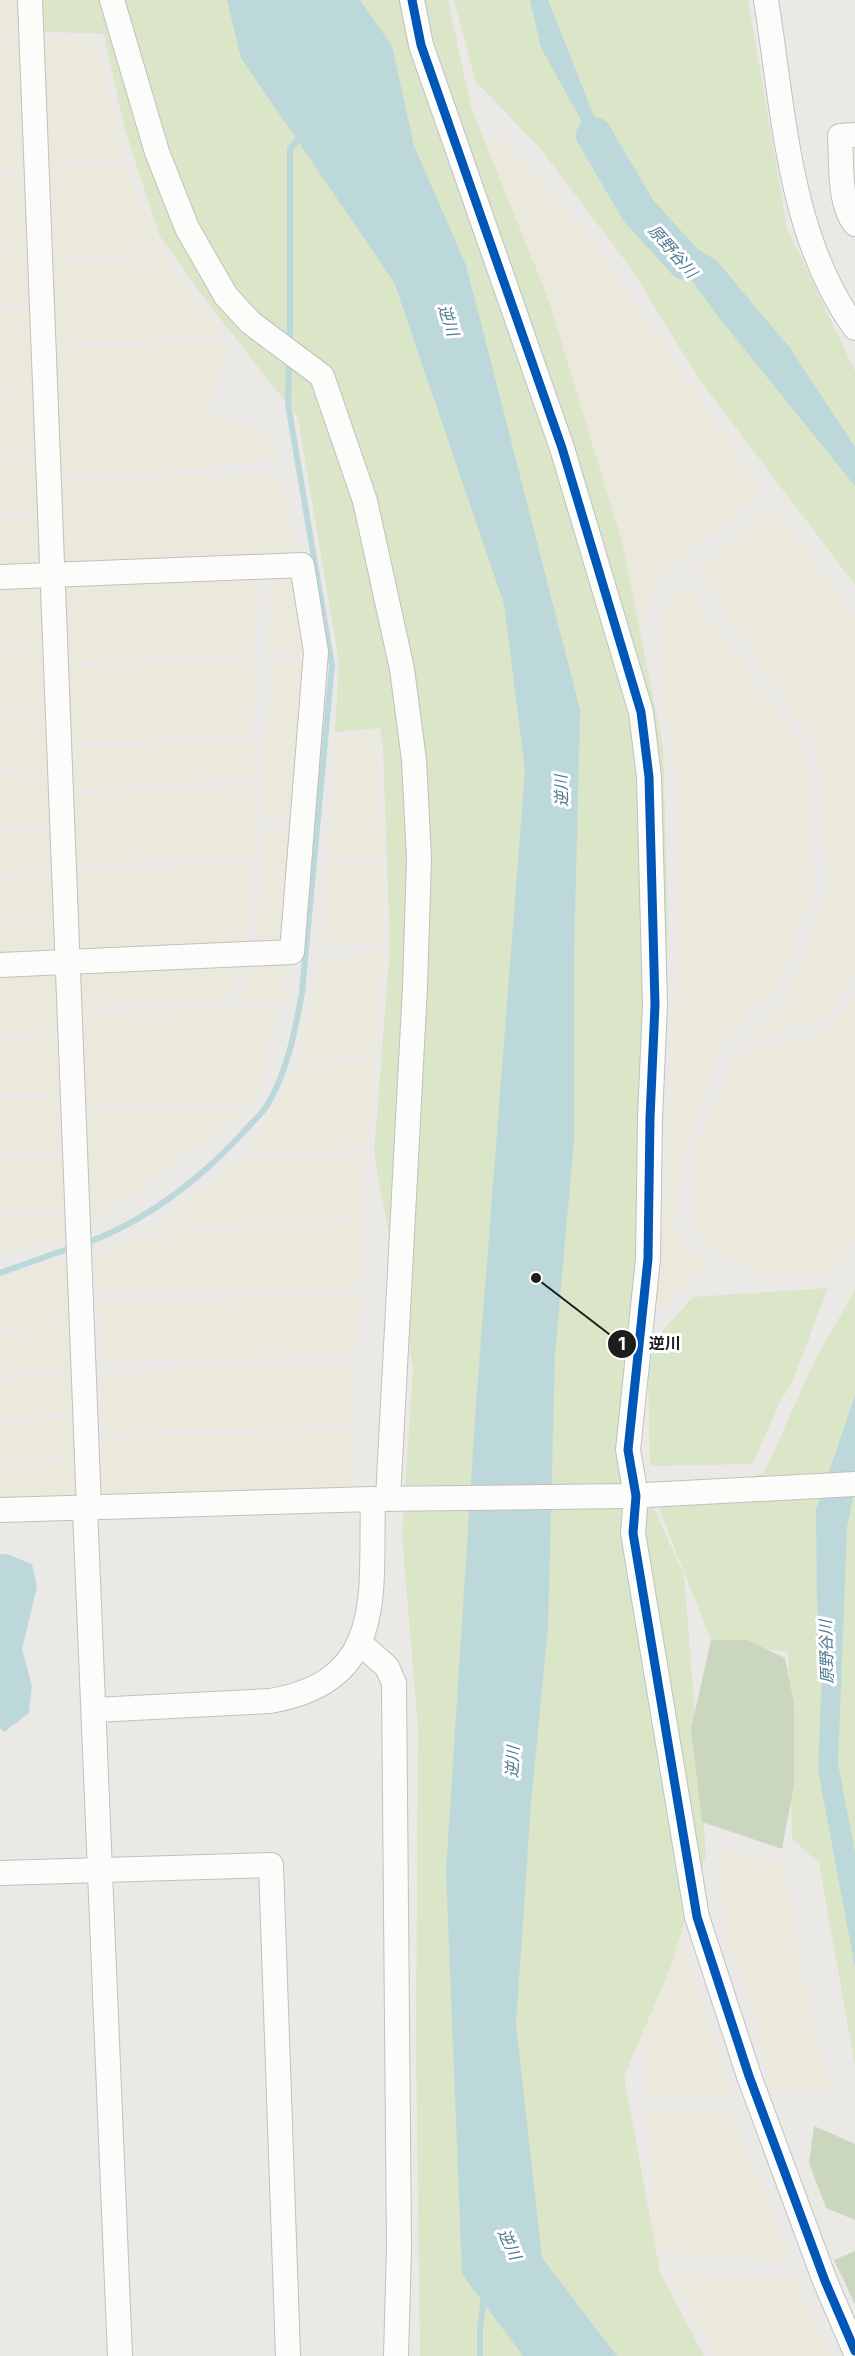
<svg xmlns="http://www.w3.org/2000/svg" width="855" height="2356" viewBox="0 0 855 2356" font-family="Inter,'Noto Sans JP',sans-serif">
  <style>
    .farmland { fill: #eae9db }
    .grass { fill: #dbe5c8 }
    .forest { fill: #cad7be }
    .water { fill: #bdd8db }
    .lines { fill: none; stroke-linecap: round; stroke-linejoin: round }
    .stream { stroke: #bdd8db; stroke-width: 6 }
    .river { stroke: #bdd8db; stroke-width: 36 }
    .minor-casing { stroke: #c1c0be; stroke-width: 26 }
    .minor { stroke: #fcfcfb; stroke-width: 24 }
    .cycleway-casing { stroke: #fff; stroke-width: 13 }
    .cycleway { stroke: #0057b8; stroke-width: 9 }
    .labels { text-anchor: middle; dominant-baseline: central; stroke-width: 6; stroke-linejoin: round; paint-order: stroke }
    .water-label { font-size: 16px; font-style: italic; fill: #4e7894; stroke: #fff }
    .leader { fill: none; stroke: #1d1d1d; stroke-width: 2 }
    .callout-dot { fill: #1d1d1d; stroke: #fff; stroke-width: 2 }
    .mark-label { font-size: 18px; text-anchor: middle; font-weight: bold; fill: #fff }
    .callout-label { font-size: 16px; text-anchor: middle; font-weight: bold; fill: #1d1d1d; stroke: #fff; stroke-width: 6; stroke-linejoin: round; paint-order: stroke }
  </style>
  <rect width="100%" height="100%" fill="#ebe9e6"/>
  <!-- farmland -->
  <g class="farmland">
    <polygon points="0,0 19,0 21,37 0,37"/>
    <polygon points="40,39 96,41 125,158 44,163"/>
    <polygon points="0,42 20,42 24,125 0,126"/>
    <polygon points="22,129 24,170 0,170 0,130"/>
    <polygon points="497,133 586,232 761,491 660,576 639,630 486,145"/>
    <polygon points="126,168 163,252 47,258 45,170"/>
    <polygon points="0,177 23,177 26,249 0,250"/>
    <polygon points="27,253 30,304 0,306 0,254"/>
    <polygon points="163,258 223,334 51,343 46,263"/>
    <polygon points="29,309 32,382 0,383 0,310"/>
    <polygon points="229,344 207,409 272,438 280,458 187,469 54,473 50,351"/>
    <polygon points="34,386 37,451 0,454 0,387"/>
    <polygon points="37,455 40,511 0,513 0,457"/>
    <polygon points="280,475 298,557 59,568 57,481"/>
    <polygon points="771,506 855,614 855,976 826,1016 733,1047 787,1000 830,884 817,748 708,586 695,572"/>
    <polygon points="40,514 43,570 0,572 0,517"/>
    <polygon points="302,565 308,652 267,653 272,566"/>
    <polygon points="260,575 255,653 68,662 63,583"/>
    <polygon points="43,585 45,645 0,646 0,587"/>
    <polygon points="684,585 804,748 814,887 777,987 750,1004 717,1057 693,1127 676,1194 674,1237 706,1266 652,1314 666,1201 677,941 678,786 665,701 660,611"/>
    <polygon points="44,649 47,706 0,707 0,650"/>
    <polygon points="255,659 252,735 72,741 68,667"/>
    <polygon points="271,662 305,664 296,821 262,819"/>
    <polygon points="47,711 49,767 0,768 0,712"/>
    <polygon points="375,734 383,856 328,859 338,737"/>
    <polygon points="253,741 253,778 73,789 75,750"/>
    <polygon points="48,770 51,825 0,827 0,772"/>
    <polygon points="255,786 254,858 73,863 71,795"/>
    <polygon points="51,830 53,873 0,875 0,831"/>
    <polygon points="263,830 293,832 287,945 257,943"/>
    <polygon points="251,863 247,945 75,955 73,872"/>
    <polygon points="382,863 382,945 322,944 328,865"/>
    <polygon points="53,877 54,918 0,920 0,879"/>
    <polygon points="53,923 54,957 0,959 0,925"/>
    <polygon points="383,954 375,1057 300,1059 322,959"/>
    <polygon points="285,961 283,1001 243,1000 246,964"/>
    <polygon points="235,962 233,998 80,1007 80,970"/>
    <polygon points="57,973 57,1033 0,1034 0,975"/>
    <polygon points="855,1000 855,1239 837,1270 801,1275 757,1270 705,1248 691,1222 699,1141 735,1056 822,1033"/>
    <polygon points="278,1009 255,1102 81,1105 80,1012"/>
    <polygon points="57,1037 58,1093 0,1094 0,1039"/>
    <polygon points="375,1062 368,1148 245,1153 299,1065"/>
    <polygon points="59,1099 60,1151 0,1152 0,1100"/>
    <polygon points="247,1110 87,1225 89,1114"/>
    <polygon points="365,1155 363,1216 145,1232 240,1160"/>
    <polygon points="62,1157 63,1211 0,1212 0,1158"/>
    <polygon points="63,1217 66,1235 0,1254 0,1218"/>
    <polygon points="363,1221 359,1286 97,1289 92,1257 140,1237"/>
    <polygon points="68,1256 72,1325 0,1327 0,1276"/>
    <polygon points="358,1294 355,1355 102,1362 100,1304"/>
    <polygon points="70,1329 71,1369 0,1374 0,1332"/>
    <polygon points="354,1365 355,1425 102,1431 101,1373"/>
    <polygon points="71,1375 73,1412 0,1418 0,1380"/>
    <polygon points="75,1419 74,1457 0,1460 0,1424"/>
    <polygon points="352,1431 353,1490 104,1497 102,1439"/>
    <polygon points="76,1462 76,1499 0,1501 0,1465"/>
    <polygon points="719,1849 783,1864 807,1999 828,2088 773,2093 751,2004 725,1934"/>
    <polygon points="659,1872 732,2097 646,2094 641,1873"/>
    <polygon points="650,2109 729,2111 793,2262 652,2251"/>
    <polygon points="669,2274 793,2279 831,2356 716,2356"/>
  </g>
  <!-- grass -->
  <g class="grass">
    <polygon points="30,0 448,0 471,107 549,301 622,542 663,747 668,921 657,1174 628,1450 684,1575 706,1855 669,1971 624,2076 660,2272 704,2356 420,2356 416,2044 418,1727 402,1536 413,1367 374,1153 390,947 383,748 380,728 335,732 339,662 298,418 208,303 159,235 124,126 104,34 31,31"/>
    <polygon points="454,0 748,0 787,228 855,371 855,585 699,379 630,267 540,148 476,82"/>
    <polygon points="828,1288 792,1383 781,1400 752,1464 650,1466 648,1369 657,1337 693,1297"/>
    <polygon points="855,1290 855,2065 819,1863 792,1839 788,1652 711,1640 657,1504 764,1473 815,1360"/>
  </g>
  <!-- forest -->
  <g class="forest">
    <polygon points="711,1640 747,1640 785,1658 794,1705 794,1785 782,1849 702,1822 691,1729"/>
    <polygon points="814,2126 855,2144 855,2220 826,2208 809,2163"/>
    <polygon points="855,2251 855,2304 834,2260"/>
  </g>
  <!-- water -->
  <g class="water">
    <polygon points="227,0 360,0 392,46 414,146 466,265 580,710 574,958 574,1140 555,1355 548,1627 531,1803 516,2024 542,2258 617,2356 523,2356 462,2274 446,1871 476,1404 525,770 504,604 394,282 241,58"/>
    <polygon points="530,0 548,0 618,177 590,136 541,48"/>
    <polygon points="626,190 669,232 716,260 790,348 855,447 855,486 720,319"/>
    <polygon points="855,1395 855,1489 847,1526 838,1764 855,1852 855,1967 818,1770 822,1673 817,1601 816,1510"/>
    <polygon points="0,1554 6,1554 32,1564 37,1587 22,1649 32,1686 29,1713 4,1732 0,1728"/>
  </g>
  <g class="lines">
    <!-- stream -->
    <g class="stream">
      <polyline points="290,345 290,149 302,135"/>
      <path d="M83 1244C146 1222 205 1176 249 1126 255 1119 265 1111 269 1102 288 1069 295 1030 302 993L332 665 288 404 289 358"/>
      <polyline points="0,1273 73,1247"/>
      <polyline points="480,2356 480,2329 484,2297"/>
    </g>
    <!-- river -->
    <polyline class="river" points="594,135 638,210 685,262"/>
    <!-- minor casing -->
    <g class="minor-casing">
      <g id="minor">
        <polyline points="30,0 89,1508"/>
        <polyline points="112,0 157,152 187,228 226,296 251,323 322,376 365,501 402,669 414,760 419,858 415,987 388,1499"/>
        <polyline points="412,0 421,45 562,448 641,712 649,777 655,1005 650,1118 648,1259 628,1450 636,1496 633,1533 697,1917 749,2076 825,2281 855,2351"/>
        <path d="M766 0C784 111 788 235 855 328"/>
        <path d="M855 135 840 136C842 163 838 202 855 224"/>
        <polyline points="0,577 302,565 316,652 292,952 0,965"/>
        <polyline points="85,1509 120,2356"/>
        <polyline points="0,1510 373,1499 627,1496 855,1484"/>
        <polyline points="361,1644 387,1667 394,1683 399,2248 396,2356"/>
        <path d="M95 1710 270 1701C388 1681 370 1593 373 1499"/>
        <polyline points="0,1873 271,1865 288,2356"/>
      </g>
    </g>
    <!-- minor -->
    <use href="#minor" class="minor"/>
    <!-- cycleway casing -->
    <g class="cycleway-casing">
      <polyline id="cycleway" points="412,0 421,45 562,448 641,712 649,777 655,1005 650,1118 648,1259 628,1450 636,1496 633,1533 697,1917 749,2076 825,2281 855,2351"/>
    </g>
    <!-- cycleway -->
    <use href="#cycleway" class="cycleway"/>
  </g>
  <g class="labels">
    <!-- water labels -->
    <g class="water-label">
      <text transform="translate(673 251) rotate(49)">原野谷川</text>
      <text transform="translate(449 320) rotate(72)">逆川</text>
      <text transform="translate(561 791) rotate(-92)">逆川</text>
      <text transform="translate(826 1652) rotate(-92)">原野谷川</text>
      <text transform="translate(512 1762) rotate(-87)">逆川</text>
      <text transform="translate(510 2244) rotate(65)">逆川</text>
    </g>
  </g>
  <!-- callouts -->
  <path class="leader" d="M536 1278L622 1344"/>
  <g class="callout-dot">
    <circle cx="536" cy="1278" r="6"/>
    <circle cx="622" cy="1344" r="15"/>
  </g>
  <g class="mark-label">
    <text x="622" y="1350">1</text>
  </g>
  <g class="callout-label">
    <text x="665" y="1349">逆川</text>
  </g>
</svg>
